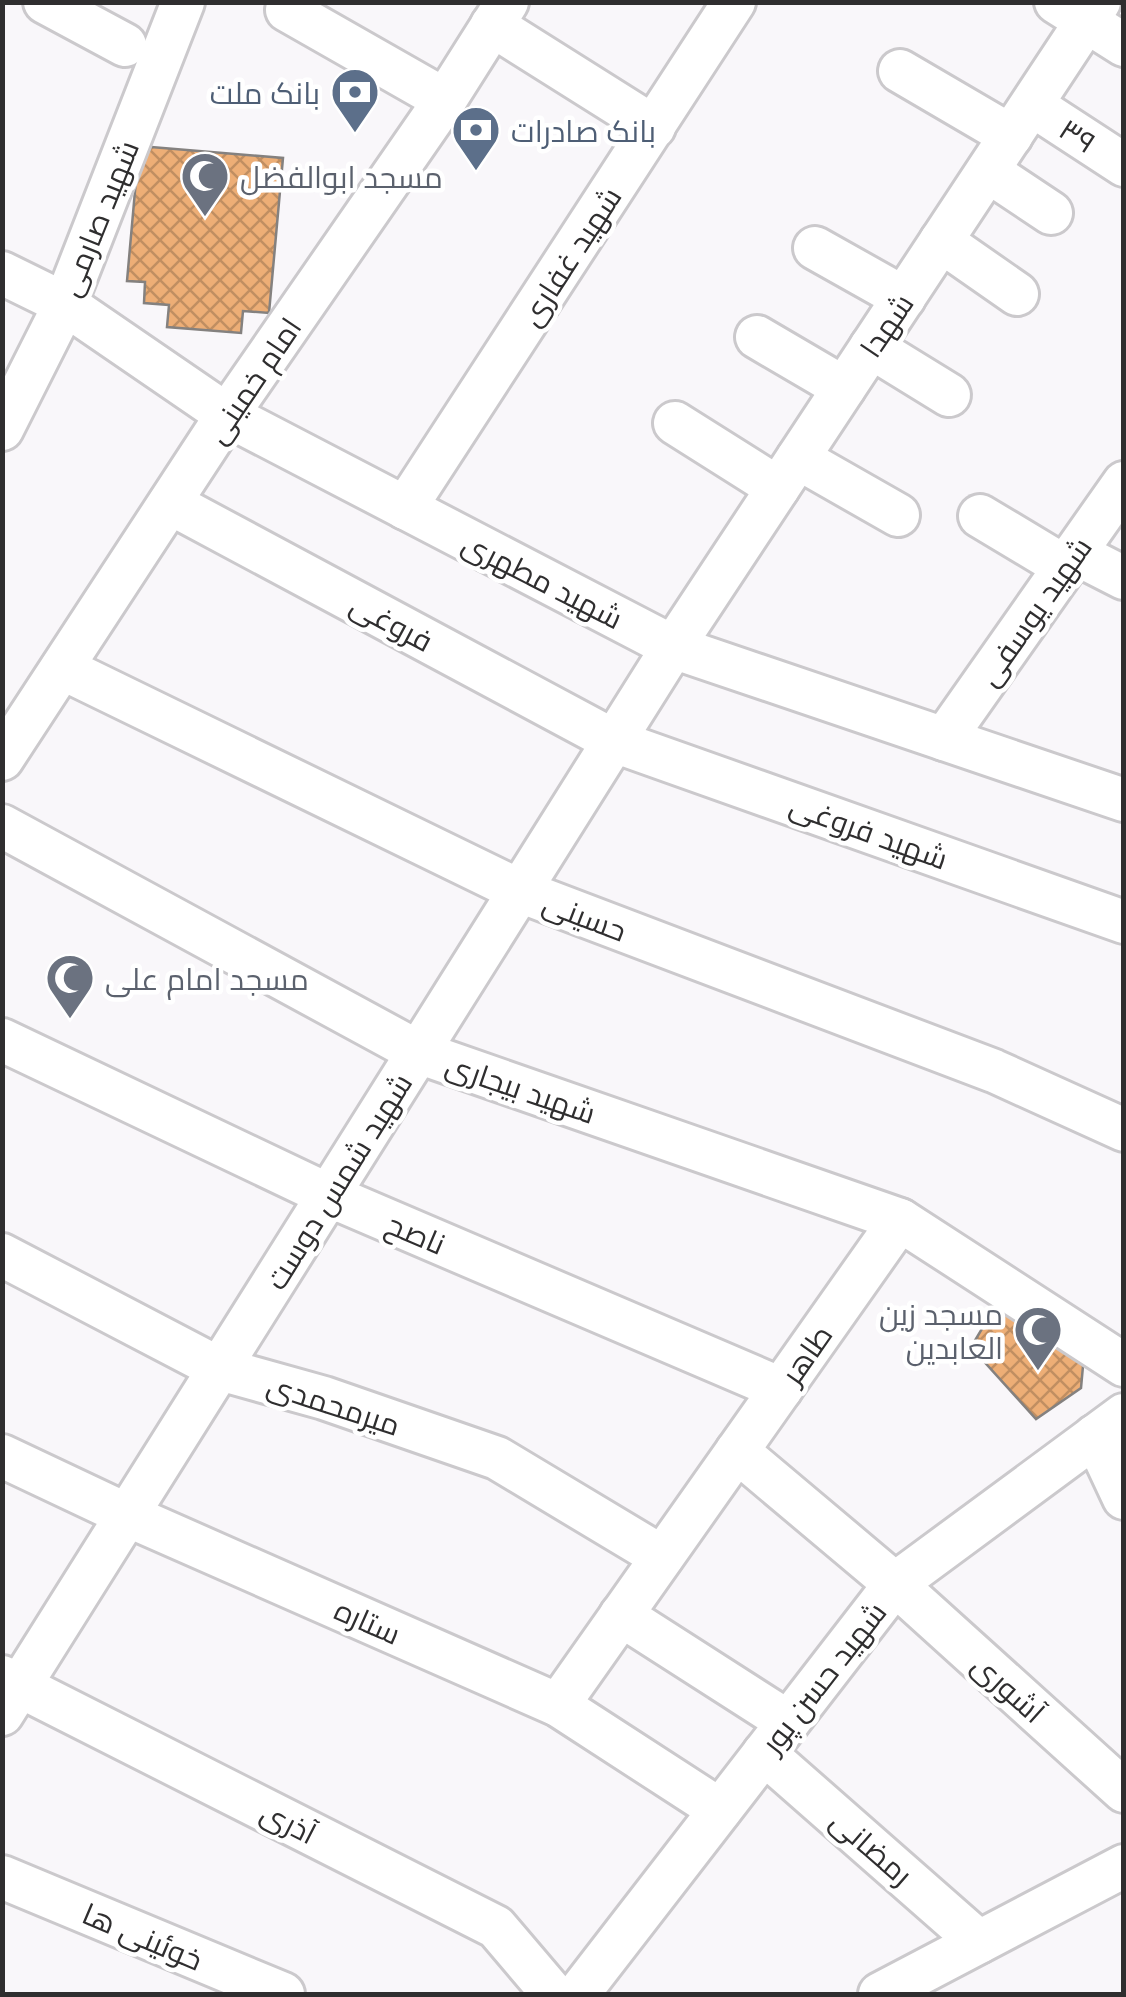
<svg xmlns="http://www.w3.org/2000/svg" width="1126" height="1997" viewBox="0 0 1126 1997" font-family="'PT Sans',Cairo,sans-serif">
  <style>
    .building { fill: url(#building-cross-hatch); stroke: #84817f; stroke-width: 2.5 }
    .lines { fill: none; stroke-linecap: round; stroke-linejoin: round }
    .minor-casing { stroke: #cbc9cc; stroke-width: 48 }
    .minor { stroke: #fff; stroke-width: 42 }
    .labels { text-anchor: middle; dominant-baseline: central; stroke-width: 9; stroke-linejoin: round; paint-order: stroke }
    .service-label { font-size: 30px; fill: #4e5e75; stroke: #fff; text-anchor: end }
    .street-label { font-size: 30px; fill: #2f2e2f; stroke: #fff }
    .worship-label { font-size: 30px; fill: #5b616d; stroke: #fff; text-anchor: start }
  </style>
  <defs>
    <pattern id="building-cross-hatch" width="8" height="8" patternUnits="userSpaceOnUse" patternTransform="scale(2.5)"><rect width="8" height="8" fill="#edae76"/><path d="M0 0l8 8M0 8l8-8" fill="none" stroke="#c08e61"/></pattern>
  </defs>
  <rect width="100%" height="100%" fill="#f9f7fa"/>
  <!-- building -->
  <g class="building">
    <polygon points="139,146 283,158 269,313 243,311 241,333 167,327 169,305 144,303 145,282 127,281"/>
    <polygon points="998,1302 1084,1355 1081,1388 1036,1419 971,1347"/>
  </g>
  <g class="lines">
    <!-- minor casing -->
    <g class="minor-casing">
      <g id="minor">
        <polyline points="45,2 125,45"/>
        <polyline points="1056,2 1124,45"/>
        <polyline points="287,10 445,100"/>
        <polyline points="492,25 654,127"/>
        <polyline points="900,71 1011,136"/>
        <polyline points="1032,105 1124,165"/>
        <polyline points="988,171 1051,213"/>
        <polyline points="941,241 1017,294"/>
        <polyline points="815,248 904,298"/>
        <polyline points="2,273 65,304 227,415 673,647 1124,800"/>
        <polyline points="757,337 844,388"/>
        <polyline points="871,347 949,395"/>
        <polyline points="675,423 778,488"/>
        <polyline points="2,429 65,304 183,2"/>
        <polyline points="798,458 898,515"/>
        <polyline points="170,503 614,741 1124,922"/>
        <polyline points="405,508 734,2"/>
        <polyline points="980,516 1065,567"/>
        <polyline points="1075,553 1124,578"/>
        <polyline points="62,668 520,891 994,1071 1124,1130"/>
        <polyline points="944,739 1124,483"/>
        <polyline points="2,759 227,415 445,100 507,2"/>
        <polyline points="2,826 418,1052 900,1220"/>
        <polyline points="2,1040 328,1195 781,1389"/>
        <polyline points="2,1255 220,1369 324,1398 497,1458 662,1557"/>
        <polyline points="1095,1436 1124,1498"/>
        <polyline points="737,1451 895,1584 1124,1791"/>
        <polyline points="2,1456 127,1515 558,1705 720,1810"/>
        <polyline points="621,1615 788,1722"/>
        <polyline points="2,1677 496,1927 553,1994"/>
        <polyline points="558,1705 900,1220 1124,1365"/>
        <polyline points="2,1714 673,647 1099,2"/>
        <polyline points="764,1753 979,1942"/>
        <polyline points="2,1877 283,1994"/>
        <polyline points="578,1994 895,1584 1124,1415"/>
        <polyline points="880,1994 1124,1866"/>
      </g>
    </g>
    <!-- minor -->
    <use href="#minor" class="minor"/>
  </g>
  <!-- icons -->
  <defs>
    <g id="bank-pin" transform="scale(2.5)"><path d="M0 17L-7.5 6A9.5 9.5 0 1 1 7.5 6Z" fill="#5c6f8a" stroke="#fff"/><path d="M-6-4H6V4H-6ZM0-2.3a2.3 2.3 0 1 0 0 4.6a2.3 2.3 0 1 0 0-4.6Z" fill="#fff"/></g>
    <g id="mosque-pin" transform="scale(2.5)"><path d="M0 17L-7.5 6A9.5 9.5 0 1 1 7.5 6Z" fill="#6b7280" stroke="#fff"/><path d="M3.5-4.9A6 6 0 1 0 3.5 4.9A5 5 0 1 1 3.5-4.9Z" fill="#fff"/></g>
  </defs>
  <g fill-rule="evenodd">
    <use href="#bank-pin" x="355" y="92"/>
    <use href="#bank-pin" x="476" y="130"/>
    <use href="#mosque-pin" x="205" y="176"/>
    <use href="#mosque-pin" x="70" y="978"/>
    <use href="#mosque-pin" x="1038" y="1330"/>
  </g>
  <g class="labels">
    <!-- service labels -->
    <g class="service-label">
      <text x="320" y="92">بانک ملت</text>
      <text x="511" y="130" text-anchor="start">بانک صادرات</text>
    </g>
    <!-- street labels -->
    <g class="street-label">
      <text transform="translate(1078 135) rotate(33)">۳۹</text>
      <text transform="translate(98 218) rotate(-68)">شهید صارمی</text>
      <text transform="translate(570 256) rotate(-57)">شهید غفاری</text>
      <text transform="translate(886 325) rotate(-56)">شهدا</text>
      <text transform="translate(253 380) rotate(-56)">امام خمینی</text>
      <text transform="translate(543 580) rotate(27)">شهید مطهری</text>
      <text transform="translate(1034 611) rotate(-55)">شهید یوسفی</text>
      <text transform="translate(392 622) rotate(28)">فروغی</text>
      <text transform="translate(869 831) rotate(20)">شهید فروغی</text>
      <text transform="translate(585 916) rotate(21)">حسینی</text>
      <text transform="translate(521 1088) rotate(19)">شهید بیجاری</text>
      <text transform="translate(338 1181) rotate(-58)">شهید شمس دوست</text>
      <text transform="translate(416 1233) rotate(23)">ناصح</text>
      <text transform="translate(806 1354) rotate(-55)">طاهر</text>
      <text transform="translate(334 1404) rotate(18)">میرمحمدی</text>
      <text transform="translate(368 1621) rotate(24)">ستاره</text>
      <text transform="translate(823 1677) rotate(-52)">شهید حسن پور</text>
      <text transform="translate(1009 1688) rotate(42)">آشوری</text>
      <text transform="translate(289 1822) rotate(27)">آذری</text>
      <text transform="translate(872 1847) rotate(41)">رمضانی</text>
      <text transform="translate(143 1936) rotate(23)">خوئینی ها</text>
    </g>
    <!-- worship labels -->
    <g class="worship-label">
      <text x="240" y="176">مسجد ابوالفضل</text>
      <text x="105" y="978">مسجد امام علی</text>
      <text x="1003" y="1313" text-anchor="end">مسجد زین<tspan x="1003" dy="34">العابدین</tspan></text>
    </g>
  </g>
  <!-- border -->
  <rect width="1126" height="1997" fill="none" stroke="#2f2e2f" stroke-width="10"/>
</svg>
